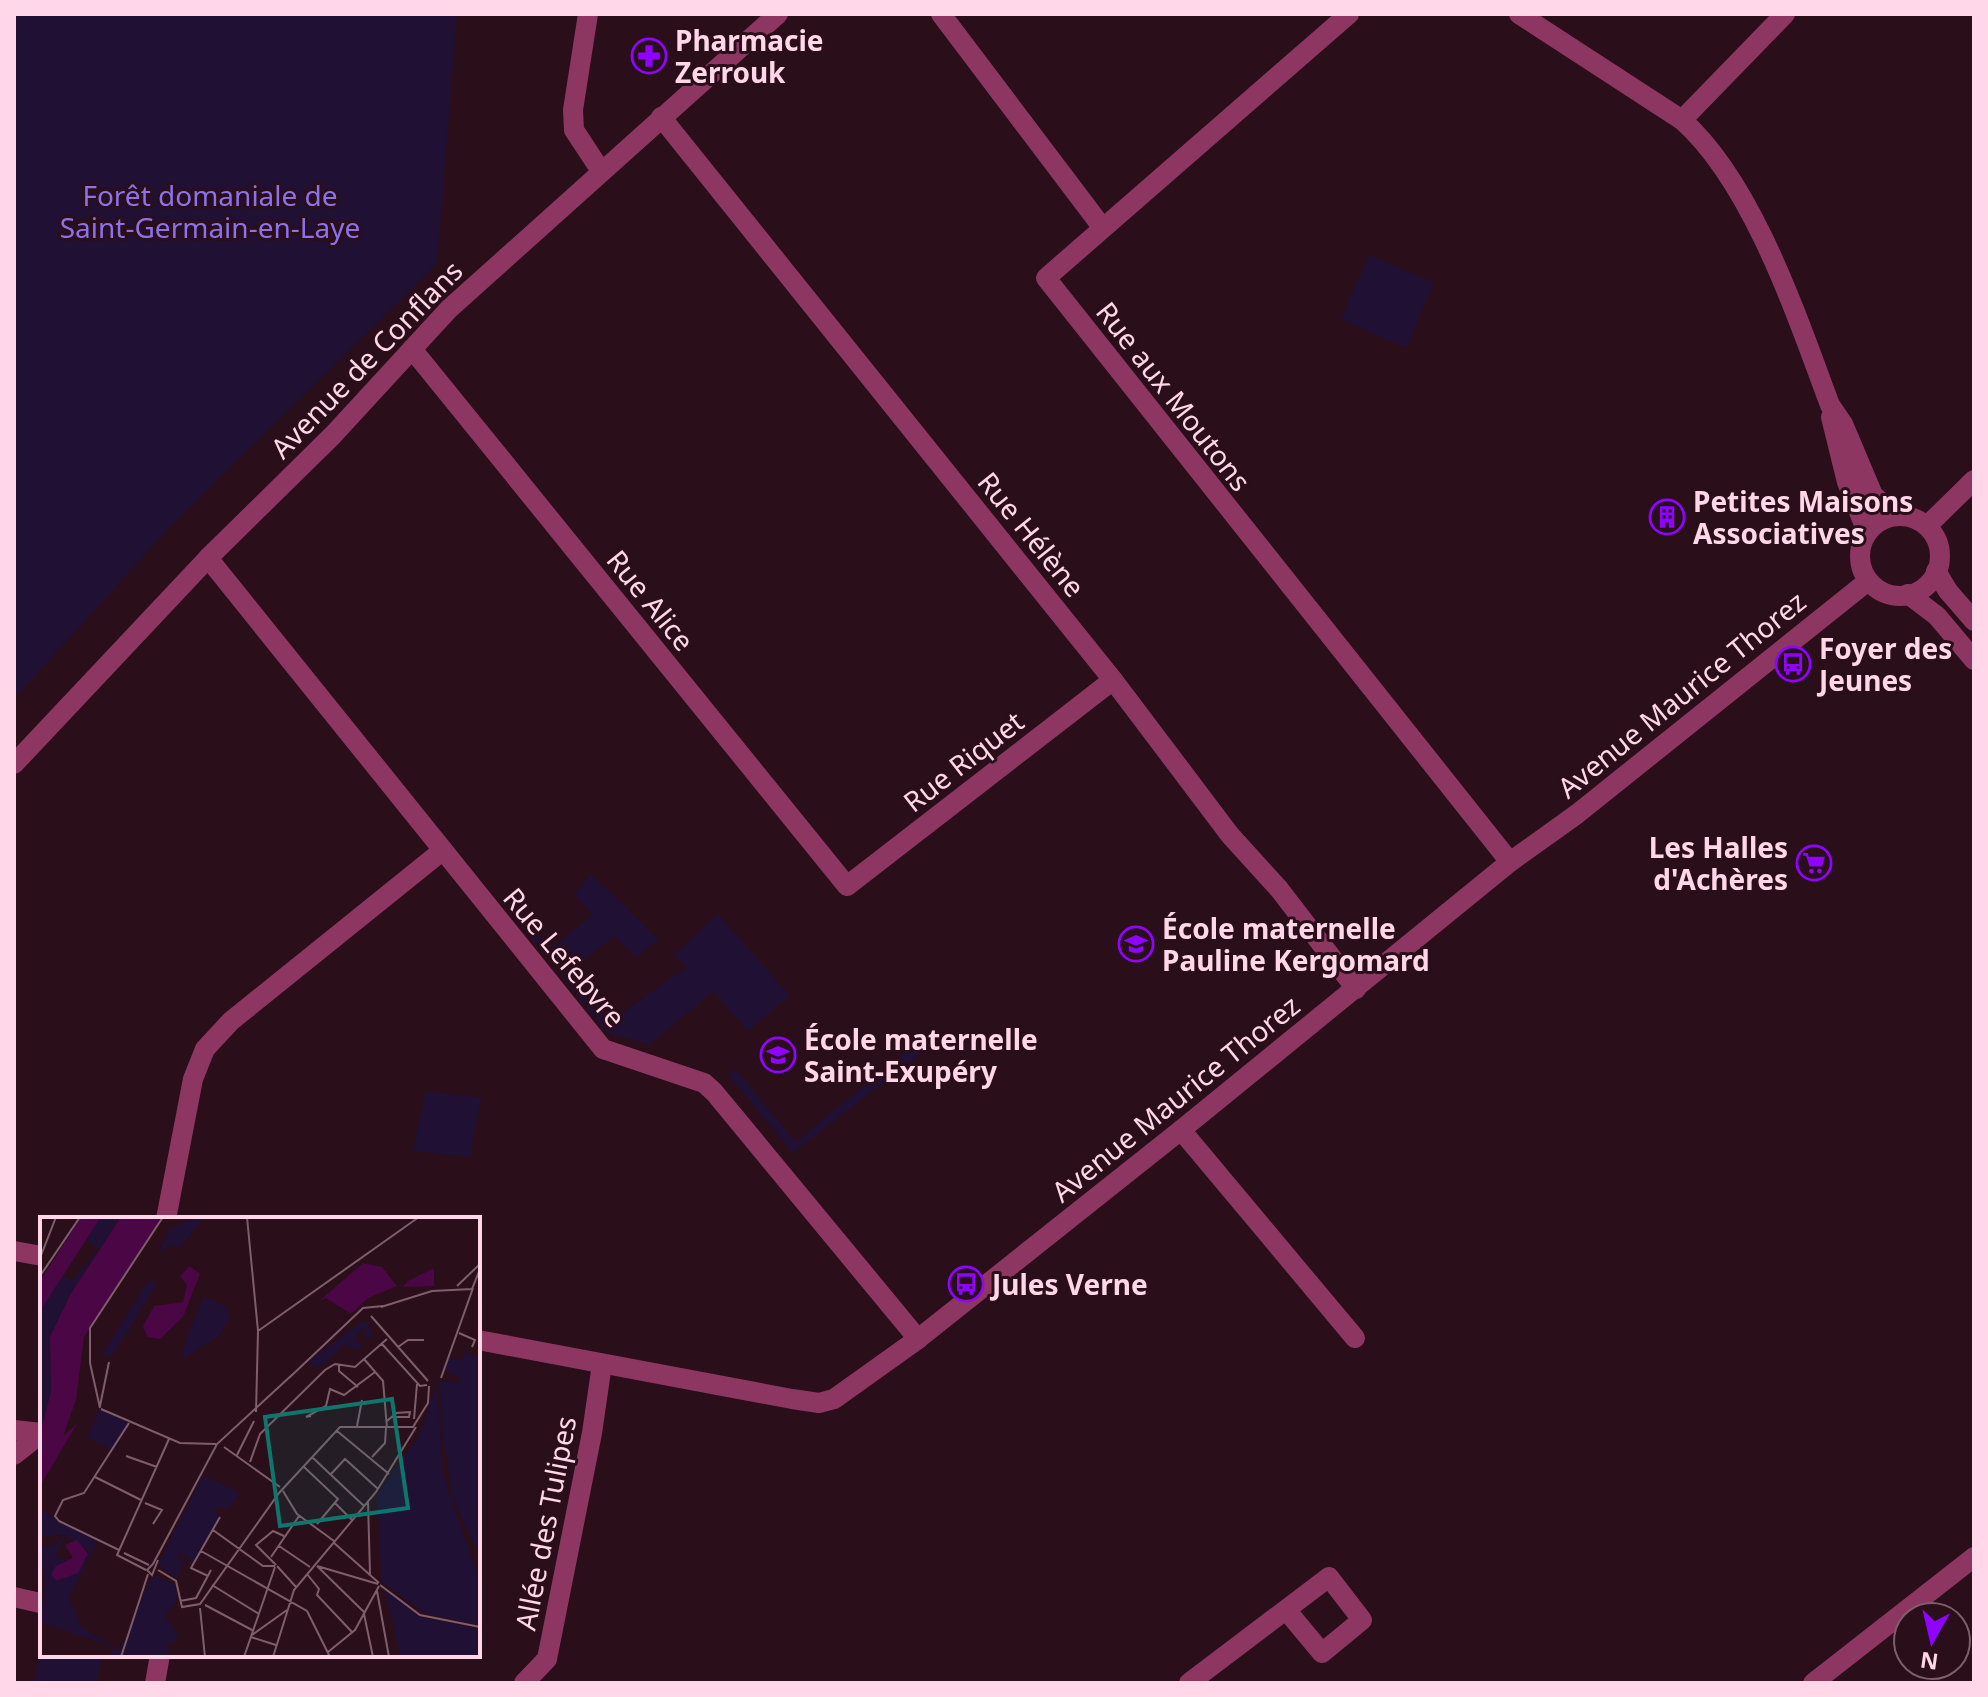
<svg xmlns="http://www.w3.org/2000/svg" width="1988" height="1697" viewBox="0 0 1988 1697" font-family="'Noto Sans',sans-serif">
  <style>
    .green { fill: #201134 }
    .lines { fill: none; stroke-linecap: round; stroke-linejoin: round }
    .minor { stroke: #8d3662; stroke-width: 20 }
    .labels { text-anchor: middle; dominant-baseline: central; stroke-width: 6; stroke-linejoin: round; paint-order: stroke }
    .poi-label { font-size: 28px; font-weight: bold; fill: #ffd7e8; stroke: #2a0e19; text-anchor: start }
    .park-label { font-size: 28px; fill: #8b72ec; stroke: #2a0e19 }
    .street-label { font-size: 28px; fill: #ffd7e8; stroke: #2a0e19 }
    .inset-road { fill: none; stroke: #7f5e6c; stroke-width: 2 }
    .view { fill: #0f766e; fill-opacity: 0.15; stroke: #0f766e; stroke-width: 4 }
    .inset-edge { fill: none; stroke: #ffd7e8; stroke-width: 4 }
  </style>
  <rect width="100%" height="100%" fill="#2a0e19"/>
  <!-- green -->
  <g class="green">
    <polygon points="14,14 457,14 437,264 169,528 14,699"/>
    <polygon points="1369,255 1434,283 1406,348 1341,319"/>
    <polygon points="591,874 659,940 636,957 615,936 569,972 610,1022 686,967 674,955 718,914 790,996 748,1031 713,992 650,1044 607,1033 563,978 564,972 550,956 545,956 504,904 509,900 550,949 592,915 574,894"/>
    <polygon points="916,1043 923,1052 793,1153 728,1075 735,1068 795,1142"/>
    <polygon points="426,1091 481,1098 470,1157 413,1151"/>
    <polygon points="42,1641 42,1655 102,1655 97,1683 35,1683"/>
  </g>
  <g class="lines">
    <!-- minor -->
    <g class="minor">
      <polyline points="588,14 573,110 574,130 601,171"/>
      <polyline points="941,14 1102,227"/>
      <polyline points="1349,14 1046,278 1510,862"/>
      <path d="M1519 14 1682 120C1753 183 1797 317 1830 405L1843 424 1873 495 1896 515"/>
      <polyline points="661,117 1113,680 1230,835 1279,889 1356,989"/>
      <polyline points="1682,120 1785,14"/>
      <polyline points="412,349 847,886 1113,680"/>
      <polyline points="1831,417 1847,482 1867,532"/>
      <circle cx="1900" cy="556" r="40"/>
      <polyline points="1927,526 1974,480"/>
      <polyline points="208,558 603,1049 704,1083 714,1092 918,1339"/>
      <polyline points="1936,571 1948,591 1974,621"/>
      <polyline points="1908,594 1937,616 1974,660"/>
      <polyline points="14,764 208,558 333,435 449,309 778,14"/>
      <polyline points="1181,1130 1355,1338"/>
      <polyline points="166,1219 193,1079 205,1049 231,1021 442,851"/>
      <polyline points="14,1251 42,1256"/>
      <polyline points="478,1340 792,1399 819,1403 834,1399 918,1339 1181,1130 1510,862 1577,814 1868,581"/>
      <polyline points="14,1430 42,1433"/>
      <polyline points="14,1455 42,1433"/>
      <polyline points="14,1597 40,1603"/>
      <polyline points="155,1683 160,1655"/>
      <polyline points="524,1683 547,1659 592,1433 602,1364"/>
      <polyline points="1189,1683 1329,1577 1362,1620 1322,1653 1287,1611"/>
      <polyline points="1813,1683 1974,1557"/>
    </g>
  </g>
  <!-- icons -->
  <defs>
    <g id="pharmacy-ring" transform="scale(1.8)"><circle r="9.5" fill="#2a0e19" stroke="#8f03ff" stroke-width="1.5"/><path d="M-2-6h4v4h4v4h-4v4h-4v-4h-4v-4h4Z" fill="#8f03ff"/></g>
    <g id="building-ring" transform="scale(1.8)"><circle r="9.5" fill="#2a0e19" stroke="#8f03ff" stroke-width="1.5"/><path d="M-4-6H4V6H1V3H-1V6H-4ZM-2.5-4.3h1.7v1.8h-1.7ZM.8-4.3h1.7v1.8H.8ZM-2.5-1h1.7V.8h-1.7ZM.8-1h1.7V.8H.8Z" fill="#8f03ff"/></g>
    <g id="bus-ring" transform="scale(1.8)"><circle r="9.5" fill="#2a0e19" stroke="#8f03ff" stroke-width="1.5"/><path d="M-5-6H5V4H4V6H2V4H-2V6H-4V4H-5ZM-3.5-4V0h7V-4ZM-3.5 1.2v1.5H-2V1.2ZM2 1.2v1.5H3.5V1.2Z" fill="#8f03ff"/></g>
    <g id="supermarket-ring" transform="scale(1.8)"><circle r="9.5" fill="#2a0e19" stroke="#8f03ff" stroke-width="1.5"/><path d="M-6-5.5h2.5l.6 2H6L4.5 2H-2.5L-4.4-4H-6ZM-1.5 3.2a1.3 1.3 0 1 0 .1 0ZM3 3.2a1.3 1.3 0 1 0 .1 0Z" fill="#8f03ff"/></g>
    <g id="school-ring" transform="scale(1.8)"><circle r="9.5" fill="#2a0e19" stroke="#8f03ff" stroke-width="1.5"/><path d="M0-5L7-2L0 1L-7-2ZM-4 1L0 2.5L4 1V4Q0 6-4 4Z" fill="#8f03ff"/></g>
  </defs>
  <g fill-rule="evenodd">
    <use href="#pharmacy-ring" x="649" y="56"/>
    <use href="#building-ring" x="1667" y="517"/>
    <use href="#bus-ring" x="1793" y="664"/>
    <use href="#supermarket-ring" x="1814" y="863"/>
    <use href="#school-ring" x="1136" y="944"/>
    <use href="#school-ring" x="778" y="1055"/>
    <use href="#bus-ring" x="966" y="1284"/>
  </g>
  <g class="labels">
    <!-- poi labels -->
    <g class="poi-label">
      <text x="675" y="40">Pharmacie<tspan x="675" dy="32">Zerrouk</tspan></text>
      <text x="1693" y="501">Petites Maisons<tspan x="1693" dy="32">Associatives</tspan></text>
      <text x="1819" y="648">Foyer des<tspan x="1819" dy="32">Jeunes</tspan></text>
      <text x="1788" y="847" text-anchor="end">Les Halles<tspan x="1788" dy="32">d'Achères</tspan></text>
      <text x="1162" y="928">École maternelle<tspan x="1162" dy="32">Pauline Kergomard</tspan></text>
      <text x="804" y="1039">École maternelle<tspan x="804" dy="32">Saint-Exupéry</tspan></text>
      <text x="992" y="1284">Jules Verne</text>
    </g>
    <!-- park labels -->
    <g class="park-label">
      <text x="210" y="195">Forêt domaniale de<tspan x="210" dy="32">Saint-Germain-en-Laye</tspan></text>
    </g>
    <!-- street labels -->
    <g class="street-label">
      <text transform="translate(366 359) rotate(-46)">Avenue de Conflans</text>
      <text transform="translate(1174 396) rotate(52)">Rue aux Moutons</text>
      <text transform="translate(1032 534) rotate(51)">Rue Hélène</text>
      <text transform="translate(651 600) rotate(51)">Rue Alice</text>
      <text transform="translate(1681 694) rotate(-39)">Avenue Maurice Thorez</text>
      <text transform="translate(963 761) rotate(-38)">Rue Riquet</text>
      <text transform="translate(565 957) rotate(50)">Rue Lefebvre</text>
      <text transform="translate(1175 1098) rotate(-39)">Avenue Maurice Thorez</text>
      <text transform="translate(545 1523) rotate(-79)">Allée des Tulipes</text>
    </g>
  </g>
  <!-- overview -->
  <g transform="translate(40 1217)">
    <rect width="440" height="440" fill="#2a0e19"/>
    <path d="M61 0H81L30 78 10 120 11 174 0 217V94L21 56 32 64 59 32 46 22ZM155 0H165L139 31 130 28 118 36 129 13ZM109 63 117 67 94 105 74 135 68 140 62 137ZM163 80 184 88 190 101 179 119 144 142 142 134ZM320 105H331L327 109 331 115V120L325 122V110L313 123 323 128 317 133 304 128 279 151 268 145ZM423 134 440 140V340L413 282 401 205 400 163 421 167 419 160 405 154 409 142H423ZM397 166 403 257 440 366V408L386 397 342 365 337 278 379 219ZM60 191 89 206 74 234 47 220ZM163 258 200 276 187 293 177 289 174 295 180 299 153 346 139 335 137 340 144 345 137 362 118 347ZM0 293 57 325 29 380 41 410 80 434 110 362 117 359 135 368 137 383 125 399 137 416 134 426H128L131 440H70L73 430 0 405 5 369 0 330 13 329 25 318 2 319ZM26 319 49 334 38 355 16 364 11 357 17 348 30 347 33 341 20 343 16 336ZM344 370 380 400 440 412V440H361Z" fill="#201134" fill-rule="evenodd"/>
    <path d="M41 0H61L0 94V64ZM81 0H122L44 120 36 183 23 219 37 207 0 269V217L11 174 10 120 30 78ZM323 46 342 50 357 69 328 81 311 97 286 81 278 85ZM150 49 160 57 143 100 120 122 107 120 103 109 114 89 143 85 147 68 140 59ZM394 51V69L363 70 368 64ZM37 323 48 337 38 356 16 364 11 357 16 349 33 341 25 328Z" fill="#4b0645"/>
    <path class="inset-road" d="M207 0 218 114 216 195M0 41 16 0M0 59 40 0M417 69 440 47M341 90 392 74 432 72 440 52M331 99 388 164M218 114 379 0M419 116 435 123 432 130M342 127 380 169 387 168M358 130 368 123H384M324 142 343 164 347 211M299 148V154L318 170M250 160 323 91 343 89M401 161 433 71M60 189 69 145M60 191 50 146V111L123 0M61 192 140 226 176 227M271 199 266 200 286 189 290 172 304 178 335 155M374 202 377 167M347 204 354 198 356 196 370 195 369 200H352M317 209 322 183M297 214 349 257M184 230 240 270M197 238 214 204M86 239 117 250M272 240 324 289M332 240 345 226 346 211M210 245 220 217 285 153 295 147 315 150 347 122M263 249 298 282 277 307M291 257 305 242 338 272M55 260 101 283M243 274 257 297 294 324M328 285 330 357M105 286 122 293 113 307M295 286 312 303M19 304 15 299 23 283 44 276 89 206M19 304 79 333M173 313 223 349H235M293 325 339 366M239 329 270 350M161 334 267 394 290 440M84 336 109 348M231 340 259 299M113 347 177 227 253 157M113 347 107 353 112 358 118 343M236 348 216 328 233 314 244 319M237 349 256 370M277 349 325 396M277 349 338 367M106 353 77 338 129 222M118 353 136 364 142 390 160 387 239 276 300 210H373L388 186 389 169M267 357 279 372 277 378 312 415M168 359 151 351 180 300M172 368 219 397M340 368 380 398 440 410M337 374 349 440M140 384 156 381 171 353M165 388 214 414M160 391 165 440M324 397 333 440M212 418 247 393M211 420 236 428M288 435 315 413 339 369M81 440 108 357M204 440 235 350M233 440 254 373 336 275 376 210"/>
    <path class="view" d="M352 182 368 291 240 309 225 200Z"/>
    <rect width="440" height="440" class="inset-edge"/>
  </g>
  <!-- border -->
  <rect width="1988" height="1697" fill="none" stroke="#ffd7e8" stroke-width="32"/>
  <!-- north arrow -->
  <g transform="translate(1932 1641) rotate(188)"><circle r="38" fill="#2a0e19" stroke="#7f5e6c" stroke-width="2"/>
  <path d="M0-6L14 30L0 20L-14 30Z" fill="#8f03ff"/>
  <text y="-12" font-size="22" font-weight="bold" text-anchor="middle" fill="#ffd7e8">N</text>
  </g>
</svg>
